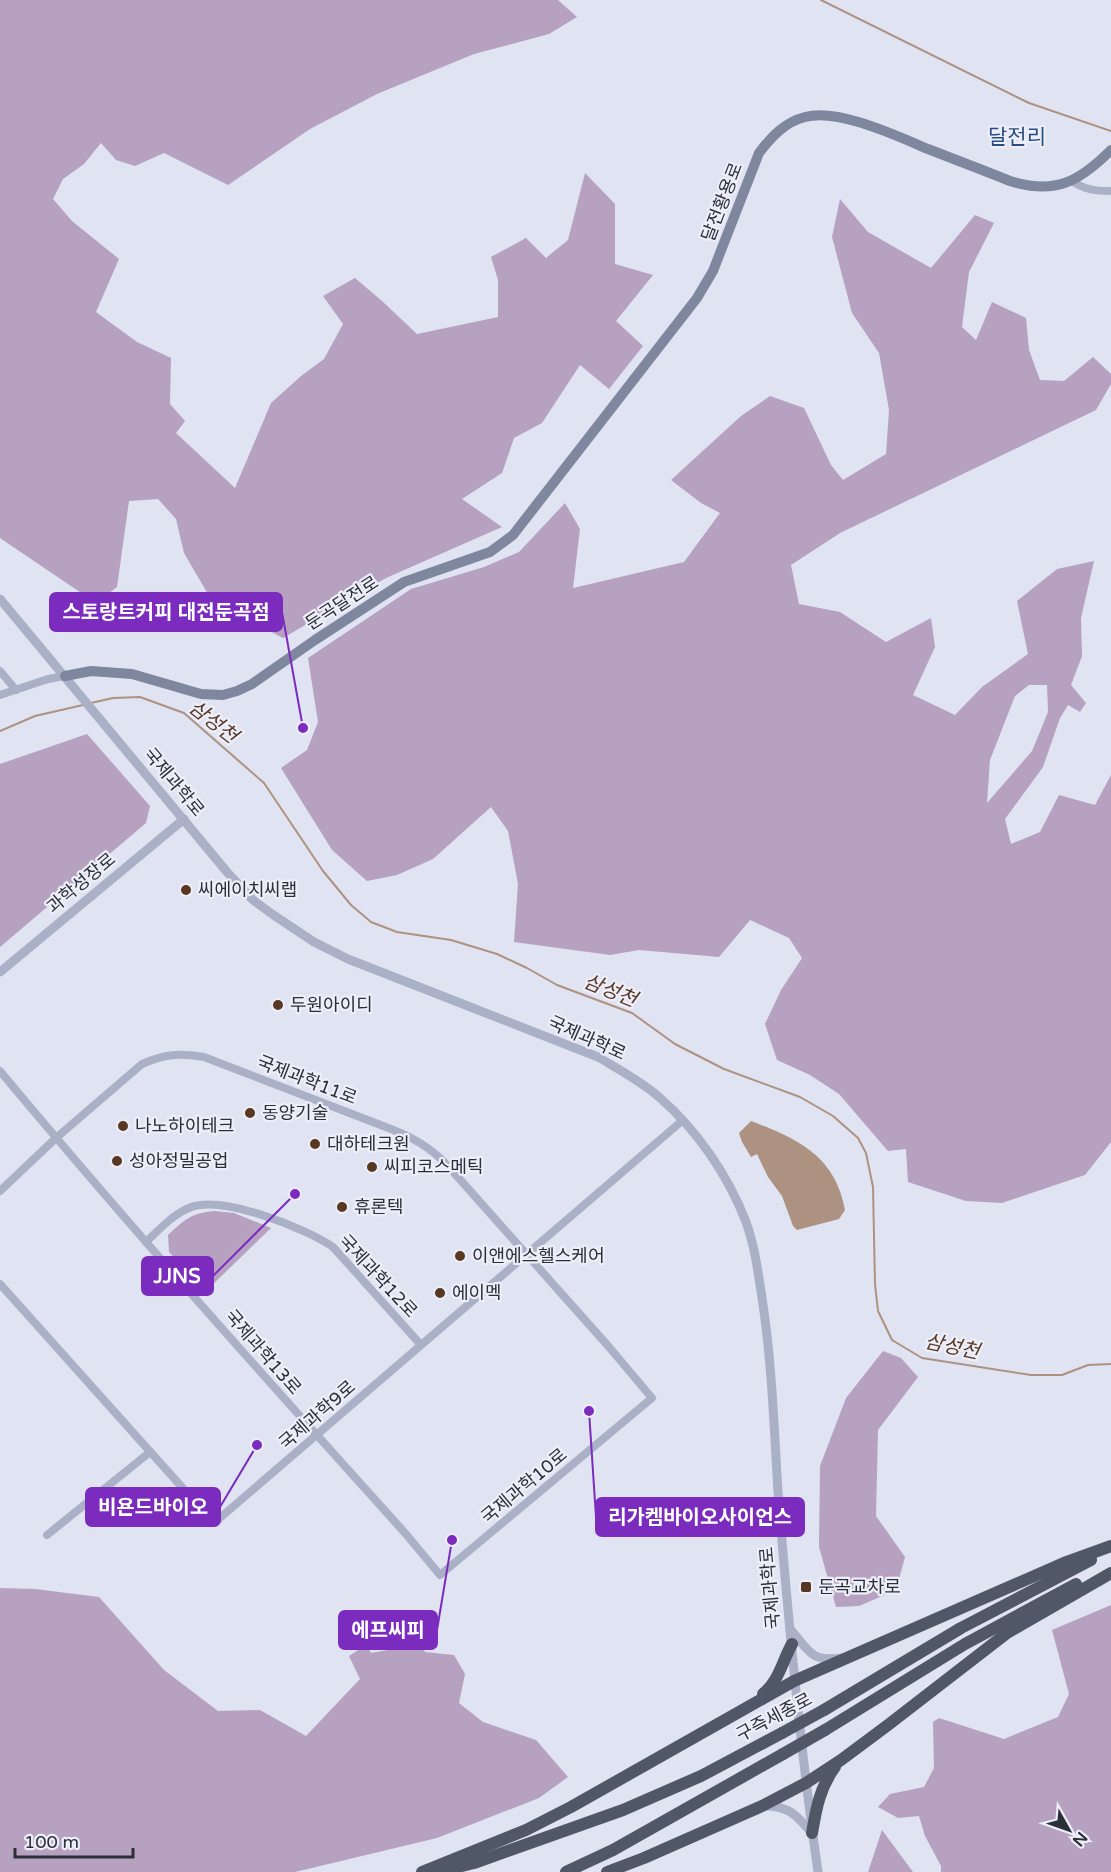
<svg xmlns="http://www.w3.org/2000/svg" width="1111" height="1872" viewBox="0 0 1111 1872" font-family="'Varela Round','Noto Sans KR',sans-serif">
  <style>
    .green { fill: #b6a1c0; fill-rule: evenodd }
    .water { fill: #ad9281 }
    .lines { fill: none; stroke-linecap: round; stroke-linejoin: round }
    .stream { stroke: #ad9281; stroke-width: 2 }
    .minor { stroke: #aab0c6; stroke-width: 8 }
    .tertiary { stroke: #aab0c6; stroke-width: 9 }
    .secondary { stroke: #7e879d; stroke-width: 10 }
    .trunk { stroke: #505868; stroke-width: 12 }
    .trunk-bridge { stroke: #505868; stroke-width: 12 }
    .poi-dot { fill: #573823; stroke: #edeef9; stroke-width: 2 }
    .labels { text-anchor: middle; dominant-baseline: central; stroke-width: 4.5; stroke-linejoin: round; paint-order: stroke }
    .street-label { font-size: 18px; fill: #2b3038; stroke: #edeef9 }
    .poi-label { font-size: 18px; fill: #2b3038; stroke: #edeef9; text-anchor: start }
    .water-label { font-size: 20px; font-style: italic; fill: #573823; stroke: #edeef9 }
    .quarter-label { font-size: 21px; fill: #294f82; stroke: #edeef9 }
    .leader { fill: none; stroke: #7b2cbf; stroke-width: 2 }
    .callout-dot { fill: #7b2cbf; stroke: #edeef9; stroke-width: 2 }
    .callout { fill: #7b2cbf; stroke: #7b2cbf; stroke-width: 2 }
    .callout-label { font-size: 20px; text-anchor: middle; font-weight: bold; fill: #fff }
  </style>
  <rect width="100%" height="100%" fill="#e0e3f2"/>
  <!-- green -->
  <g class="green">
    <polygon points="0,0 558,0 577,17 549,34 474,54 377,94 310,129 228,185 164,153 135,166 116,160 101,143 84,164 63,179 53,199 72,221 119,259 96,312 137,342 171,358 170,404 185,421 176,433 235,488 271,403 301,376 324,359 343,324 323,296 355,278 382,301 417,334 498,317 498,280 491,257 526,238 546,258 568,240 585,173 615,204 615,264 653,275 616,321 643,346 609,389 580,365 542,423 514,438 502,473 462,499 502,527 386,578 283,638 212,601 184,553 176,519 158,499 129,501 117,587 96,603 0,538"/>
    <path d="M840 199 868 232 931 268 975 215 994 223 969 272 962 327 976 340 992 302 1026 318 1029 350 1040 380 1064 381 1093 357 1111 374V384L1096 410 840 533 791 565 799 604 840 612 886 642 931 618 935 647 913 695 955 715 982 687 1028 654 1017 601 1057 569 1094 561 1081 618 1082 656 1071 685 1086 703 1080 712 1068 705 1060 718 1043 767 1005 819 1011 844 1040 832 1059 795 1095 805 1111 775V1142L1085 1175 1002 1203 966 1201 908 1182 906 1149 888 1151 839 1094 810 1075 777 1060 765 1024 781 990 802 958 789 938 750 920 719 957 639 950 610 955 514 942 518 884 508 831 491 807 433 859 397 875 367 881 332 850 281 768 307 750 318 722 308 658 411 589 484 567 519 552 565 503 580 529 573 588 684 562 720 513 701 503 671 480 741 416 770 396 804 408 831 465 843 480 886 454 889 410 879 353 852 313 832 237ZM1029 685H1047L1048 712 1032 751 987 803 990 760 1015 696Z"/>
    <polygon points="87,734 150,806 146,823 0,947 0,764"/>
    <path d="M214 1211 234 1213 271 1228 205 1292 169 1252 168 1235C184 1220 191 1213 214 1211Z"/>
    <polygon points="883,1351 901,1358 918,1377 878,1430 876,1516 905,1557 896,1590 859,1606 836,1607 819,1547 820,1466 846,1398"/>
    <polygon points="0,1588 35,1589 99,1597 164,1670 218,1711 260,1710 306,1736 360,1679 349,1656 366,1645 371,1653 388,1650 398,1636 396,1626 408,1622 425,1652 454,1655 465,1674 459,1703 483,1722 536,1740 568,1777 539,1798 437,1838 295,1872 0,1872"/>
    <polygon points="1111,1605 1111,1872 941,1872 941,1866 925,1836 919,1816 898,1818 878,1807 890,1794 924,1787 934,1768 933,1722 939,1718 1004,1739 1058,1717 1069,1694 1052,1630"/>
    <polygon points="882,1830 913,1872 868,1872"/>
  </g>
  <!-- water -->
  <path class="water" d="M751 1121C797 1139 835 1155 845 1210L839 1219 797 1230 793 1226 782 1196 768 1177 757 1154 751 1157 742 1142 739 1133Z"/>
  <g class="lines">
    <!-- stream -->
    <g class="stream">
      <polyline points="821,0 1029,103 1111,131"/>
      <polyline points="91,703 113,698 140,697 184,713 264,783 323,871 351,905 371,922 397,932 451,940 497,954 527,968 557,985 632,1013 675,1044 724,1069 800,1097 833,1116 858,1138 866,1153 873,1187 875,1284 878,1311 892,1340 922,1358 1031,1375 1062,1375 1088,1365 1111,1364"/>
      <polyline points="0,731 35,716 83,705"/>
    </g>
    <!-- minor -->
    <g class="minor">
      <path d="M1072 181C1085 190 1096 191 1111 191"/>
      <polyline points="0,671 16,690"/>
      <polyline points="0,695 48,679 65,676"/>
      <path d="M0 1071C131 1228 268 1381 405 1533L440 1575 652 1398 609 1347 448 1166C431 1148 414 1138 391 1129L204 1057C179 1053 165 1054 142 1064L56 1138 0 1191"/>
      <path d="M146 1242C159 1230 172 1215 189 1208 221 1194 305 1228 333 1247L421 1345"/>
      <polyline points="0,1284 214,1523 683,1120"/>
      <polyline points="47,1535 150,1452"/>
    </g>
    <!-- tertiary -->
    <g class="tertiary">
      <path d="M0 599 227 872 253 900 272 914 314 942 348 959 598 1057C618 1069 641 1081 659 1097 697 1130 728 1175 746 1222 755 1247 758 1272 762 1298 772 1362 774 1428 778 1492 788 1619 800 1746 818 1872"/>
      <polyline points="0,972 184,819"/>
      <path d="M790 1629C809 1650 809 1662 842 1658"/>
      <path d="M764 1806C790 1806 796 1815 812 1833"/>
    </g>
    <!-- secondary -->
    <path class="secondary" d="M65 676 91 671 132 674 201 694 223 695 237 691 252 684 315 640 404 582 490 552 513 535 697 298 713 271 759 153C771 137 785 122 805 117 838 108 897 136 928 149 956 160 983 170 1010 181 1055 195 1079 182 1111 150"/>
    <!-- trunk -->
    <g class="trunk">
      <path d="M763 1694C779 1681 782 1662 792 1644"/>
      <polyline points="824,1710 961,1628 1091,1560"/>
      <polyline points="825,1730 965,1644 1076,1584"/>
      <path d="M812 1833C816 1809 820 1787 835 1767"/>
      <polyline points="422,1872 526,1830 571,1807 794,1681 1064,1563 1111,1546"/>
      <polyline points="437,1872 474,1863 623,1810 701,1776 782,1733"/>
      <polyline points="566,1872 613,1850 783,1754"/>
      <polyline points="607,1872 644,1858 762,1806 806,1783 841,1760 888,1725 1007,1633 1111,1573"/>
    </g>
    <!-- trunk-bridge -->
    <g class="trunk-bridge">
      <polyline points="782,1733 824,1710"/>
      <polyline points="783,1754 825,1730"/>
    </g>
  </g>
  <!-- markers -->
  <g class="poi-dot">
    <circle cx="186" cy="890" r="6"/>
    <circle cx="278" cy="1005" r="6"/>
    <circle cx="250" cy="1113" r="6"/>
    <circle cx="123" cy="1126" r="6"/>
    <circle cx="315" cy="1144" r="6"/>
    <circle cx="117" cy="1161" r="6"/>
    <circle cx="372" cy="1167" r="6"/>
    <circle cx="342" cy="1207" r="6"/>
    <circle cx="460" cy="1256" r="6"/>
    <circle cx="440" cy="1293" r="6"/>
    <rect x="800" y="1581" width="12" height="12" rx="3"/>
  </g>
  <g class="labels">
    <!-- street labels -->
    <g class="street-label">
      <text transform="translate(722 202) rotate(-69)">달전황용로</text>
      <text transform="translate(342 603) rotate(-33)">둔곡달전로</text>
      <text transform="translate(174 782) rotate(50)">국제과학로</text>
      <text transform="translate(81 883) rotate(-40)">과학성장로</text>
      <text transform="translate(587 1038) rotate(24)">국제과학로</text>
      <text transform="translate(307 1080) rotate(21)">국제과학11로</text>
      <text transform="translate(378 1276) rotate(47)">국제과학12로</text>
      <text transform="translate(263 1352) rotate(49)">국제과학13로</text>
      <text transform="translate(317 1415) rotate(-41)">국제과학9로</text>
      <text transform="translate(524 1486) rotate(-40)">국제과학10로</text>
      <text transform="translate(770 1588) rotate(-95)">국제과학로</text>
      <text transform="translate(774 1717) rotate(-28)">구즉세종로</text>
    </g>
    <!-- poi labels -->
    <g class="poi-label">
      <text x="198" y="890">씨에이치씨랩</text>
      <text x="290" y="1005">두원아이디</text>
      <text x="262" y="1113">동양기술</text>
      <text x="135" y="1126">나노하이테크</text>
      <text x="327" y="1144">대하테크원</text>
      <text x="129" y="1161">성아정밀공업</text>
      <text x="384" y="1167">씨피코스메틱</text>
      <text x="354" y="1207">휴론텍</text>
      <text x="472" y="1256">이앤에스헬스케어</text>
      <text x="452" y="1293">에이멕</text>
      <text x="818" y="1587">둔곡교차로</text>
    </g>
    <!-- water labels -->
    <g class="water-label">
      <text transform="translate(213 722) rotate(38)">삼성천</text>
      <text transform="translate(610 991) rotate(22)">삼성천</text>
      <text transform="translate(952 1347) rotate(12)">삼성천</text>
    </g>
    <!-- quarter labels -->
    <g class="quarter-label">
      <text x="1017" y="137">달전리</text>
    </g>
  </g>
  <!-- callouts -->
  <path class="leader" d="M303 728L282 612M295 1194L213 1276M257 1445L220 1507M589 1411L596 1517M452 1540L437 1630"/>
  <g class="callout-dot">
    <circle cx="303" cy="728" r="6"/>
    <circle cx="295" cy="1194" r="6"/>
    <circle cx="257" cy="1445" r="6"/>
    <circle cx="589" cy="1411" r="6"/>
    <circle cx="452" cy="1540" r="6"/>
  </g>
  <g class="callout">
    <rect x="50" y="593" width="232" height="38" rx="6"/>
    <rect x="142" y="1257" width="71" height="38" rx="6"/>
    <rect x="86" y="1488" width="134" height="38" rx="6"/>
    <rect x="596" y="1498" width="208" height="38" rx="6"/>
    <rect x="339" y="1611" width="98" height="38" rx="6"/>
  </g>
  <g class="callout-label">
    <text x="166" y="619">스토랑트커피 대전둔곡점</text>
    <text x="177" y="1283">JJNS</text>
    <text x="153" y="1514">비욘드바이오</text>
    <text x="700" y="1524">리가켐바이오사이언스</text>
    <text x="388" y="1637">에프씨피</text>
  </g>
  <!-- north arrow -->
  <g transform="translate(1069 1830) rotate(130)" stroke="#edeef9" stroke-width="4.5" paint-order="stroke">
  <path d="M0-4.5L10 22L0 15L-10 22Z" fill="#2b3038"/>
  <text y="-9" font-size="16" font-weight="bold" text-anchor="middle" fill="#2b3038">N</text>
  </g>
  <!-- scale -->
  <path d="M15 1848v9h118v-9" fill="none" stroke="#2b3038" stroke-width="3"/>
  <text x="24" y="1848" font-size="18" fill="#2b3038" stroke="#edeef9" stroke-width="4.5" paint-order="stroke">100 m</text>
</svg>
